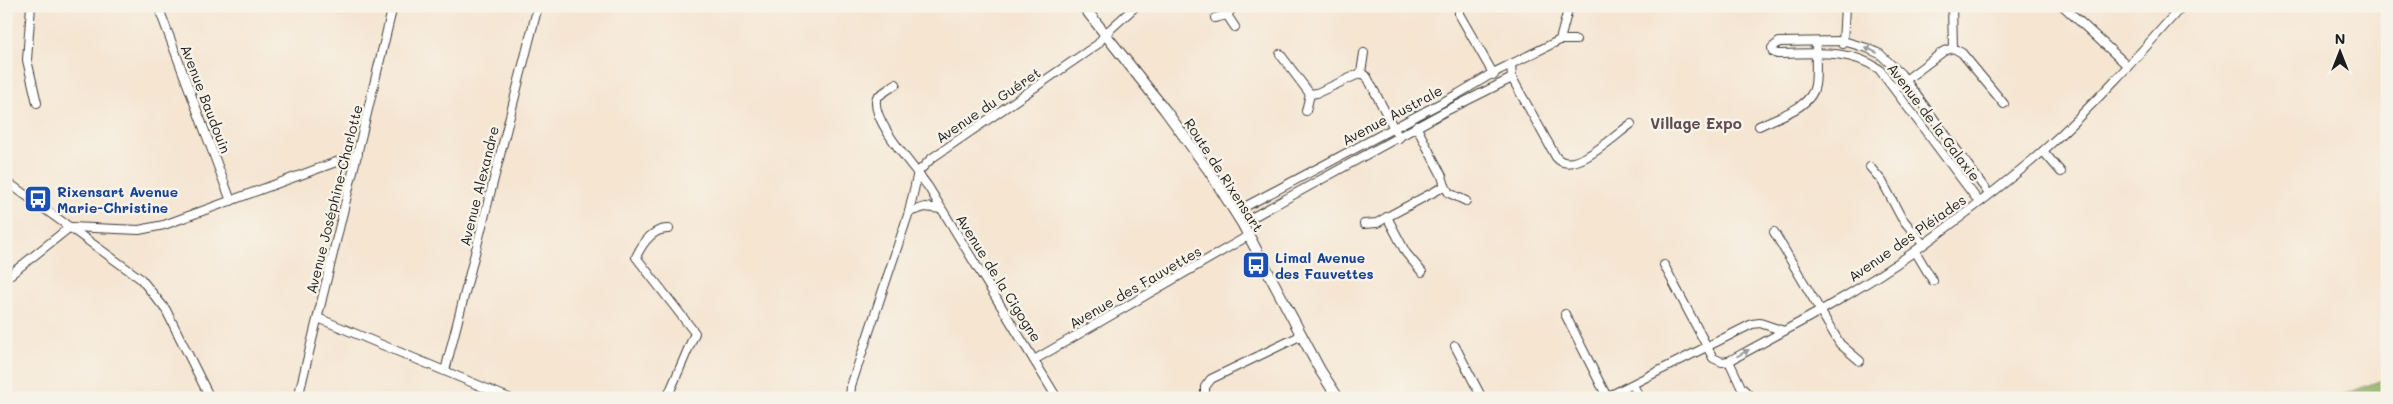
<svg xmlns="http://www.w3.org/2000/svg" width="2393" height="404" viewBox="0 0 2393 404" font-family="Mali,sans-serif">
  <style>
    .forest { fill: #8eb267; stroke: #556742 }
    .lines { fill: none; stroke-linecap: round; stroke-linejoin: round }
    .street-casing { stroke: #3d3a37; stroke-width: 10 }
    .secondary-casing { stroke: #3d3a37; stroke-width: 12 }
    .street { stroke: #fff; stroke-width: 8 }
    .secondary { stroke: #fff; stroke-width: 10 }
    .oneway { fill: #999 }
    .labels { text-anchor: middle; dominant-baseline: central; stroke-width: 5; stroke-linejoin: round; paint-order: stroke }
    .street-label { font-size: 14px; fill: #1c1c1c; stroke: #f7f3e8 }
    .transit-label { font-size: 14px; font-weight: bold; fill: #164399; stroke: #f7f3e8; text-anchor: start }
    .neighbourhood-label { font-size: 15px; font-weight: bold; fill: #5e4b53; stroke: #f7f3e8 }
  </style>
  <rect width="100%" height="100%" fill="#f7f3e8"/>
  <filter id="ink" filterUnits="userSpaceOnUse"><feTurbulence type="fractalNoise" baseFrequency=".02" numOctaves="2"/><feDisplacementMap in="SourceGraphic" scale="10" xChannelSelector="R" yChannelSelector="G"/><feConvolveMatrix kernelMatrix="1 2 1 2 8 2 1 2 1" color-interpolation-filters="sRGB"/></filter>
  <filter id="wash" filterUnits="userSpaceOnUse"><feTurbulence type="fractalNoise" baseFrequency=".0096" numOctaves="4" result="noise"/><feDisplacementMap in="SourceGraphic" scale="20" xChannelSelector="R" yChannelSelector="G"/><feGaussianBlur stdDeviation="1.12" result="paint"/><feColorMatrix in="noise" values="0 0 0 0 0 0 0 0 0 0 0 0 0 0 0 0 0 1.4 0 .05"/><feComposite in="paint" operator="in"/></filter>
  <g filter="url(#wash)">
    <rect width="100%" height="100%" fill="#f5e5d1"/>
    <!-- forest -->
    <polygon class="forest" points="2387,378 2387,398 2335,398"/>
  </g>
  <g filter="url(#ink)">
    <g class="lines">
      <!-- street casing -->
      <g class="street-casing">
        <g id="street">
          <polyline points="31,6 27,60 37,103"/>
          <polyline points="158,6 231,201"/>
          <polyline points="1459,6 1459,14 1494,75"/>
          <polyline points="1952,6 1953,48"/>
          <polyline points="2063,6 2128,66"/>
          <polyline points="1227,15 1235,27"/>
          <polyline points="1215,18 1227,15 1234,6"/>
          <polyline points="1560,40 1576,40"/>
          <polyline points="1843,44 1845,6"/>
          <polyline points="1953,48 1962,53 2004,104"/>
          <polyline points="1364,53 1361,73 1367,77 1399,138"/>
          <polyline points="1280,54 1310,94 1317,93 1361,73"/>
          <path d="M1511 64 1512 78 1556 157C1573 178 1616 134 1631 124"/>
          <path d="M896 84 877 97C868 118 917 170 929 188L1057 398"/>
          <polyline points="1895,88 1944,51 1953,48"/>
          <polyline points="1306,111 1310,94"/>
          <polyline points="1416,126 1442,176 1445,186 1387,217 1406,253 1422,272"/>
          <path d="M1759 126C1776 117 1812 108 1815 85 1817 71 1815 56 1816 42"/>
          <polyline points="2043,151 2061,172"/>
          <polyline points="1870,167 1882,181 1901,217 1923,244"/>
          <polyline points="6,181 141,279 166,310 210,398"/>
          <polyline points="1445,186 1449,193 1466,201"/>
          <path d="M1979 202 1879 69C1848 48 1813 54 1777 54L1773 52 1772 48 1779 42 1843 41 1867 48 1880 54 1901 74 1989 194"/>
          <polyline points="909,212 925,207 941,209"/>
          <polyline points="1235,212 1458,94 1493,73 1560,40 1569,6"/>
          <polyline points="1242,223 1444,112 1512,78"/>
          <polyline points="1364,224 1377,223 1387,217"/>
          <polyline points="71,227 139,230 164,225 358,154"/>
          <polyline points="1774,232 1840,344 1860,361"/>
          <polyline points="1915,251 1933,281"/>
          <path d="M1664 265 1713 358 1722 362 1729 361C1792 327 1856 293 1915 251 1958 219 2002 187 2043 151 2093 106 2138 56 2182 6"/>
          <polyline points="6,278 70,227"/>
          <polyline points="1565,314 1607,397"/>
          <polyline points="318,318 509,398"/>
          <polyline points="1455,346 1482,398"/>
          <polyline points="1034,360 1248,236"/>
          <polyline points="1729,361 1741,387 1752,398"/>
          <polyline points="445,371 538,6"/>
          <polyline points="1633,385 1640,398"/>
          <polyline points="298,398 393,6"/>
          <path d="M667 398 695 333 636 257C642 244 652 228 669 229"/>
          <polyline points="850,398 851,386 909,212 918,172 932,158 1098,44 1105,34 1136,6"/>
          <polyline points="1205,398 1205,387 1211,379 1302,335"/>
          <polyline points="1605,398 1752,324 1760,323 1784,331"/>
        </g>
      </g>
      <!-- secondary casing -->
      <g class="secondary-casing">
        <polyline id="secondary" points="1083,6 1165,110 1210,172 1242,223 1320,370 1338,398"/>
      </g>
      <!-- street -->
      <use href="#street" class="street"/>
      <!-- secondary -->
      <use href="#secondary" class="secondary"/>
    </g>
    <!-- one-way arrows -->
    <defs><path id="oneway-solid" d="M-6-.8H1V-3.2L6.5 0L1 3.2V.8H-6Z" transform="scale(1.25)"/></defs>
    <g class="oneway">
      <use href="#oneway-solid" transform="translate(1871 50) rotate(-155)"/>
      <use href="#oneway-solid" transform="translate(1743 353) rotate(-29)"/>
    </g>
  </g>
  <!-- icons -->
  <defs>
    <g id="bus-square" transform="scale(1.4375)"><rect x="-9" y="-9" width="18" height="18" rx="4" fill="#1a4fb4" stroke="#f7f3e8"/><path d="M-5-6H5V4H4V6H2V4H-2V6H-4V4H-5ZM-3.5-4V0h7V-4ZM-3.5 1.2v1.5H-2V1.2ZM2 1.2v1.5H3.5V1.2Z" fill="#fff"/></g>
  </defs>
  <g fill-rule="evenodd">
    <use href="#bus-square" x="38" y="199"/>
    <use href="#bus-square" x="1256" y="265"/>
  </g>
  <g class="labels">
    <!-- street labels -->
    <g class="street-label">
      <text transform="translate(206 99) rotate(69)">Avenue Baudouin</text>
      <text transform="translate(988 105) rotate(-34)">Avenue du Guéret</text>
      <text transform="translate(1392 115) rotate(-28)">Avenue Australe</text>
      <text transform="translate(1934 122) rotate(53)">Avenue de la Galaxie</text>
      <text transform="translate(1224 175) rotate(57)">Route de Rixensart</text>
      <text transform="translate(479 186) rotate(-76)">Avenue Alexandre</text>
      <text transform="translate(334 199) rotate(-76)">Avenue Joséphine-Charlotte</text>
      <text transform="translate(1907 238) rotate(-35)">Avenue des Pléiades</text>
      <text transform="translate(999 278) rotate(58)">Avenue de la Cigogne</text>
      <text transform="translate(1135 287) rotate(-30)">Avenue des Fauvettes</text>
    </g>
    <!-- transit labels -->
    <g class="transit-label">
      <text x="57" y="191">Rixensart Avenue<tspan x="57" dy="16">Marie-Christine</tspan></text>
      <text x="1275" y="257">Limal Avenue<tspan x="1275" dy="16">des Fauvettes</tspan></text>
    </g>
    <!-- neighbourhood labels -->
    <g class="neighbourhood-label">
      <text x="1696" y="123">Village Expo</text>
    </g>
  </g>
  <!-- margin -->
  <rect width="2393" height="404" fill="none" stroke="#f7f3e8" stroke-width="25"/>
  <!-- north arrow -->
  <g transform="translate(2340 52)" stroke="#f7f3e8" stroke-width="4" paint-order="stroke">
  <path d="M0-4L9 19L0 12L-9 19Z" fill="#1c1c1c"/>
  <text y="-8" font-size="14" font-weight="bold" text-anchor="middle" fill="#1c1c1c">N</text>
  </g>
</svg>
